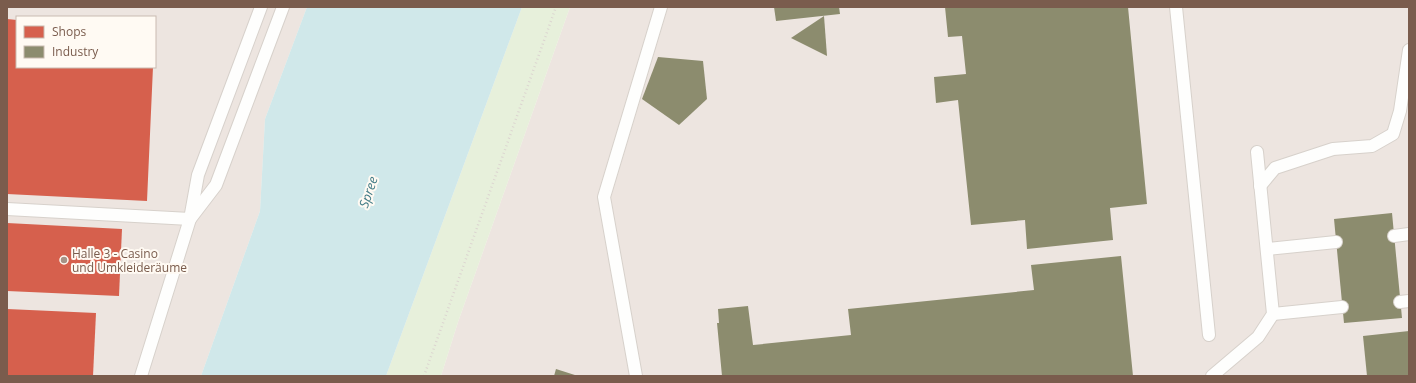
<svg xmlns="http://www.w3.org/2000/svg" width="1416" height="383" viewBox="0 0 1416 383" font-family="'Open Sans',sans-serif">
  <style>
    .industrial { fill: #ede5e0; fill-rule: evenodd }
    .green { fill: #e7f0db }
    .water { fill: #d0e8ea }
    .shops { fill: #d6604d }
    .industry { fill: #8c8c6e }
    .lines { fill: none; stroke-linecap: round; stroke-linejoin: round }
    .lane-casing { stroke: #d7d1cb; stroke-width: 14 }
    .path { stroke: #dcd5d0; stroke-width: 2.5; stroke-dasharray: 1 3; stroke-linecap: butt }
    .lane { stroke: #fefefd; stroke-width: 12 }
    .poi-dot { fill: #a69286; stroke: #fffaf3; stroke-width: 1.5 }
    .labels { text-anchor: middle; dominant-baseline: central; stroke-width: 4; stroke-linejoin: round; paint-order: stroke }
    .poi-label { font-size: 12px; fill: #7a5c4d; stroke: #fffaf3; text-anchor: start }
    .water-label { font-size: 13px; font-style: italic; fill: #437c86; stroke: #fffaf3 }
  </style>
  <rect width="100%" height="100%" fill="#f9f5f0"/>
  <!-- industrial -->
  <g class="industrial">
    <path d="M7 7H307L265 119 260 211 201 376H7ZM17 17H155V67H17Z"/>
    <polygon points="570,7 1409,7 1409,376 441,376 458,322"/>
  </g>
  <!-- green -->
  <polygon class="green" points="522,7 570,7 458,322 441,376 386,376"/>
  <!-- water -->
  <polygon class="water" points="307,7 522,7 386,376 201,376 260,211 265,119"/>
  <!-- shops -->
  <g class="shops">
    <polygon points="7,19 17,20 17,67 153,67 147,201 7,194"/>
    <polygon points="7,223 122,229 119,296 7,291"/>
    <polygon points="7,309 96,313 93,376 7,376"/>
  </g>
  <!-- industry -->
  <g class="industry">
    <polygon points="774,7 839,7 840,14 776,21"/>
    <polygon points="945,7 1128,7 1147,204 1110,208 1113,240 1027,249 1025,220 971,225 958,100 936,103 934,77 966,74 962,36 948,37"/>
    <polygon points="824,16 827,56 791,38"/>
    <polygon points="658,57 703,61 707,99 679,125 642,99"/>
    <polygon points="1392,213 1402,318 1344,323 1334,219"/>
    <polygon points="1121,256 1133,376 722,376 717,323 719,323 718,309 748,306 753,345 851,335 848,309 1034,290 1031,265"/>
    <polygon points="1409,331 1409,376 1367,376 1363,336"/>
    <polygon points="556,369 578,376 554,376"/>
  </g>
  <g class="lines">
    <!-- lane casing -->
    <g class="lane-casing">
      <g id="lane">
        <polyline points="1176,7 1209,335"/>
        <polyline points="1260,186 1275,168 1333,149 1372,146 1393,134 1400,111 1409,50"/>
        <polyline points="7,209 190,219 216,185 283,7"/>
        <polyline points="1394,236 1409,234"/>
        <polyline points="1267,249 1336,242"/>
        <polyline points="1400,302 1409,301"/>
        <polyline points="1273,314 1342,307"/>
        <polyline points="141,376 190,219 198,175 261,7"/>
        <polyline points="636,376 604,197 661,7"/>
        <polyline points="1212,376 1258,337 1273,314 1257,152"/>
      </g>
    </g>
    <!-- path -->
    <polyline class="path" points="424,376 556,7"/>
    <!-- lane -->
    <use href="#lane" class="lane"/>
  </g>
  <!-- markers -->
  <circle class="poi-dot" cx="64" cy="260" r="4"/>
  <g class="labels">
    <!-- poi labels -->
    <g class="poi-label">
      <text x="72" y="253">Halle 3 - Casino<tspan x="72" dy="14">und Umkleideräume</tspan></text>
    </g>
    <!-- water labels -->
    <g class="water-label">
      <text transform="translate(368 192) rotate(-71)">Spree</text>
    </g>
  </g>
  <!-- border -->
  <rect width="1416" height="383" fill="none" stroke="#7a5c4d" stroke-width="16"/>
  <!-- legend -->
  <rect x="16" y="16" width="140" height="52" fill="#fffaf3" stroke="#cabbb1"/>
  <rect x="24" y="26" width="20" height="12" fill="#d6604d" stroke="#cabbb1"/>
  <text x="52" y="36" font-size="12" fill="#7a5c4d">Shops</text>
  <rect x="24" y="46" width="20" height="12" fill="#8c8c6e" stroke="#cabbb1"/>
  <text x="52" y="56" font-size="12" fill="#7a5c4d">Industry</text>
</svg>
